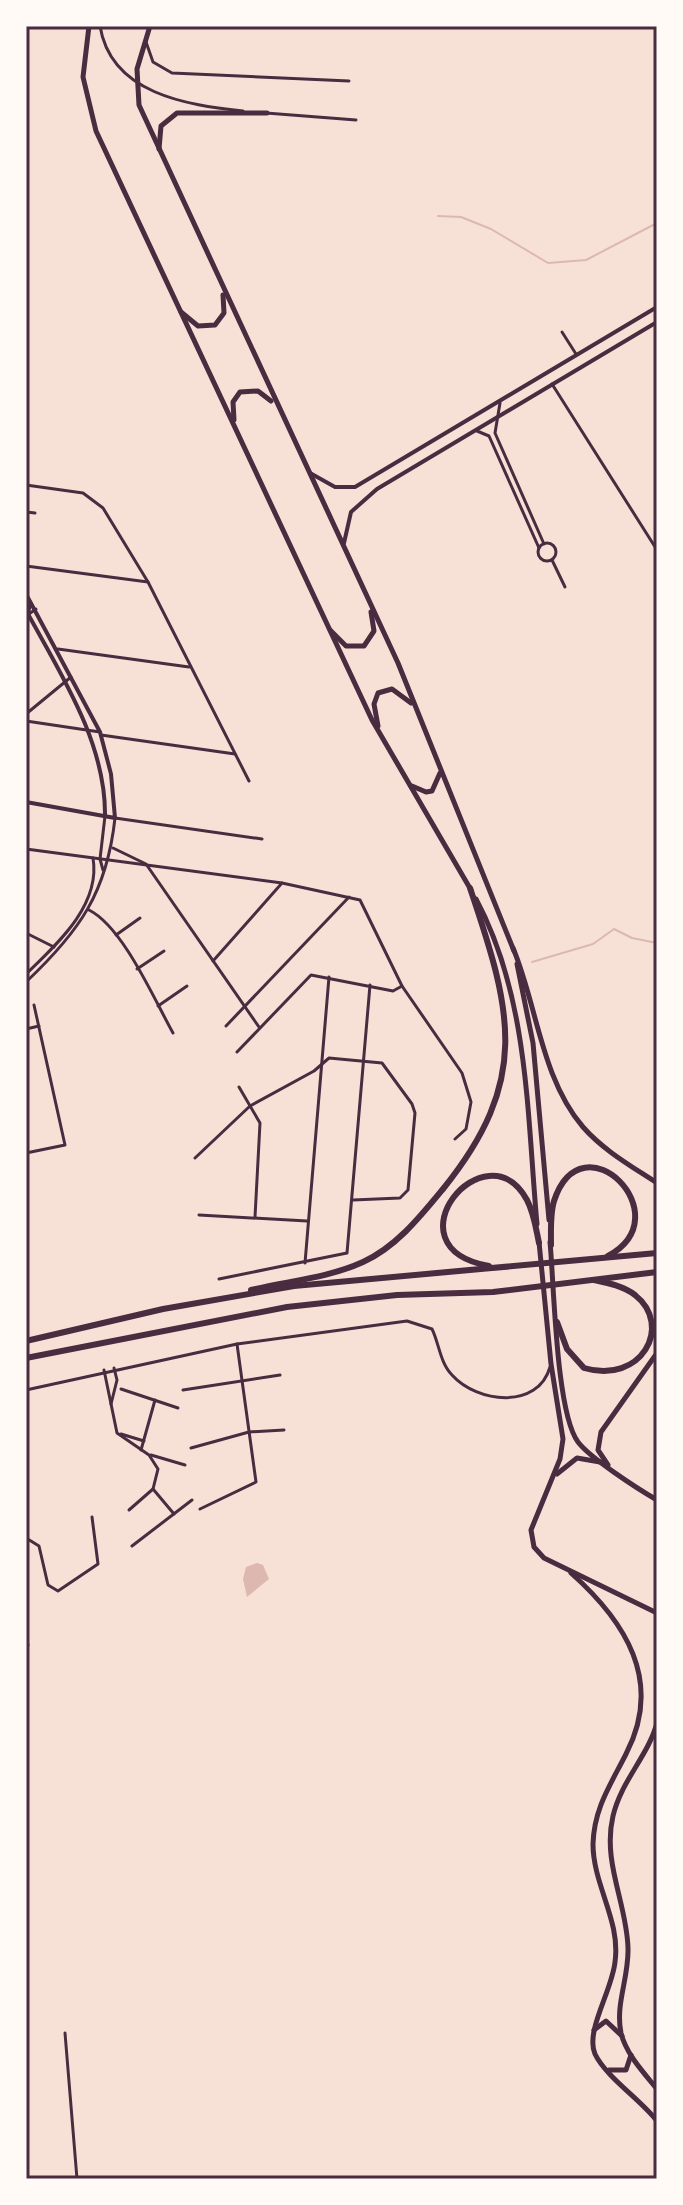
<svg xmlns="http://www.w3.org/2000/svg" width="683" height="2205" viewBox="0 0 683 2205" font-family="Cabin,sans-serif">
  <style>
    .water { fill: #dcb8b0 }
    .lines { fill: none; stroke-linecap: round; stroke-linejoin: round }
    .stream { stroke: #dcb8b0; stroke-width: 2 }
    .minor { stroke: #4a2c40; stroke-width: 3 }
    .tertiary { stroke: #4a2c40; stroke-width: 4 }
    .secondary { stroke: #4a2c40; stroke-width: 5 }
    .primary { stroke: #4a2c40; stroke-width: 5 }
    .trunk { stroke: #4a2c40; stroke-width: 5 }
    .motorway { stroke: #4a2c40; stroke-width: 6 }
    .neatline { fill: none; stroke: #4a2c40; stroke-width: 3 }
  </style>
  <rect width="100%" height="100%" fill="#f7e1d7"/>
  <!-- water -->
  <polygon class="water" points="257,1563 263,1565 269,1579 247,1597 243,1579 246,1567"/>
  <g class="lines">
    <!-- stream -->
    <g class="stream">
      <polyline points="438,216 461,217 491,229 548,263 586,260 657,223"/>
      <polyline points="532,962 593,944 614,929 632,938 657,943"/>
    </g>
    <!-- minor -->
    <g class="minor">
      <path d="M100 26C111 94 187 105 243 111"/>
      <polyline points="146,42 153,62 172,73 349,81"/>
      <polyline points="266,113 356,120"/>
      <polyline points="562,332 576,354"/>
      <polyline points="552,384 657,550"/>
      <polyline points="500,403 495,433 544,544"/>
      <polyline points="477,431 489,436 539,548"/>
      <polyline points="26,485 83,493 103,508 148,582 249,781"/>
      <polyline points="26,512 35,513"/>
      <circle cx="547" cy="552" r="9"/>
      <polyline points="552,560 565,587"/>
      <polyline points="26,566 148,582"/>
      <polyline points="26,616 36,609"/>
      <polyline points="58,649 189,667"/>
      <polyline points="26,714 71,677"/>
      <polyline points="26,721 100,732"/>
      <polyline points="101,735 235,754"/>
      <polyline points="113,848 146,864 259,1027"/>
      <polyline points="26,849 282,883 360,900 402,986 462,1073 471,1102 466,1129 455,1139"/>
      <polyline points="103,870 100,859 105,816"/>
      <path d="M89 910C123 927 154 999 173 1033"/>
      <polyline points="26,933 54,947"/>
      <polyline points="116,935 140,918"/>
      <polyline points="213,961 282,883"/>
      <polyline points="137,969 164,951"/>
      <path d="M26 974C57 944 101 905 93 858"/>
      <path d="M26 982C80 931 107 892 115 818L262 839"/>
      <polyline points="158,1006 187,986"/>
      <polyline points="226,1026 349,897"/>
      <polyline points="26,1029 39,1026"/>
      <polyline points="237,1052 311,975 393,991 402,986"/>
      <polyline points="239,1087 260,1123 255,1217"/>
      <polyline points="26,1153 65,1145 34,1005"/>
      <polyline points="195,1158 250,1106 314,1071 329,1058 382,1063 412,1104 415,1113 408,1190 400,1198 353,1200"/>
      <polyline points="199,1215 307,1221"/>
      <polyline points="305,1263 329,977"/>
      <polyline points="219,1279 347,1253 370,985"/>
      <polyline points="104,1370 117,1433 149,1455 158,1469 153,1489 129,1510"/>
      <polyline points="121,1389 178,1408"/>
      <path d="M26 1390 237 1344 407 1321 432 1329C439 1343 440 1363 452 1375 477 1403 538 1410 550 1367"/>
      <polyline points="183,1390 280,1375"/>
      <polyline points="111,1404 117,1380 114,1368"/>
      <polyline points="121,1434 144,1441"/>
      <polyline points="191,1448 249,1432 284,1430"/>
      <polyline points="141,1450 155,1400"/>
      <polyline points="151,1455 185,1465"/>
      <polyline points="153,1489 174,1514"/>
      <polyline points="200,1509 256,1482 237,1344"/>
      <polyline points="26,1538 39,1546 48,1585 58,1591 98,1564 92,1517"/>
      <polyline points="132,1546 192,1500"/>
      <polyline points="26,1637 28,1645"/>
      <polyline points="65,2033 77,2179"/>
    </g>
    <!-- tertiary -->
    <g class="tertiary">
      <polyline points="310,473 335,487 355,487 657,307"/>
      <polyline points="344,543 351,512 377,489 657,322"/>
      <polyline points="26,594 100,732 111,774 115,818 26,802"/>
      <path d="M30 603 28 614C62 676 106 744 105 816"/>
    </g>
    <!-- secondary -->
    <g class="secondary">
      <path d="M571 1573C625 1621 664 1681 626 1754 611 1784 594 1808 593 1844 593 1885 621 1921 615 1962 612 1991 585 2031 595 2054 606 2077 641 2100 657 2121"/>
      <path d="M657 1723C648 1756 621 1781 613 1816 602 1862 627 1904 628 1948 629 1978 615 2004 621 2033 626 2054 644 2073 657 2089"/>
      <polyline points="594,2030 606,2021 622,2036"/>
      <polyline points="609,2070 626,2070 631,2055"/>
    </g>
    <!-- primary -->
    <g class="primary">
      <polyline points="89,26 83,77 96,131 372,720 471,890"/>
      <polyline points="150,26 137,69 139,105 398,663 514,951"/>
      <polyline points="159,149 161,126 177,113 267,113"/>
      <polyline points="181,312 198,326 215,325 224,313 223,295"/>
      <polyline points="234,420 233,402 240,392 258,391 271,401"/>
      <polyline points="330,630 346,646 364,646 374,631 371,612"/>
      <polyline points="378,726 374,704 378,693 392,689 411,703"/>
      <polyline points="412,786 426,792 432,791 440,773"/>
      <path d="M476 899C529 998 527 1115 537 1224"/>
      <polyline points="517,964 533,1043 549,1220"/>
      <polyline points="539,1242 551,1364 563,1439 560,1459 531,1530 534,1547 544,1558 657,1613"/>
      <path d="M550 1242C554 1283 556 1413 578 1442 590 1458 638 1489 657 1500"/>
      <polyline points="557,1474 577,1458 600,1462"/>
    </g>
    <!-- trunk -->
    <g class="trunk">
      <path d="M513 948C537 1005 541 1078 583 1127 603 1150 631 1166 657 1183"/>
      <polyline points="608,1465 598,1450 601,1432 657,1353"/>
    </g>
    <!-- motorway -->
    <g class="motorway">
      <path d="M551 1245C551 1231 550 1214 554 1201 582 1115 683 1216 608 1256"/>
      <path d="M489 1266C384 1247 486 1125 527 1200 534 1213 536 1229 539 1243"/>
      <path d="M251 1290C288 1281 328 1278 363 1262 396 1247 420 1217 443 1189 531 1080 512 1012 470 888"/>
      <path d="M557 1322 567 1349 584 1368C641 1385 674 1326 635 1295 623 1286 608 1283 594 1280"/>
      <polyline points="26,1341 163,1309 294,1286 657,1253"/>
      <polyline points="26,1358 287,1307 397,1295 493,1292 657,1272"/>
    </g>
  </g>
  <!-- border -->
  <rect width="683" height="2205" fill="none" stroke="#fffaf5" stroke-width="56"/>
  <rect x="28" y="28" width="627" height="2149" class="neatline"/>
</svg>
